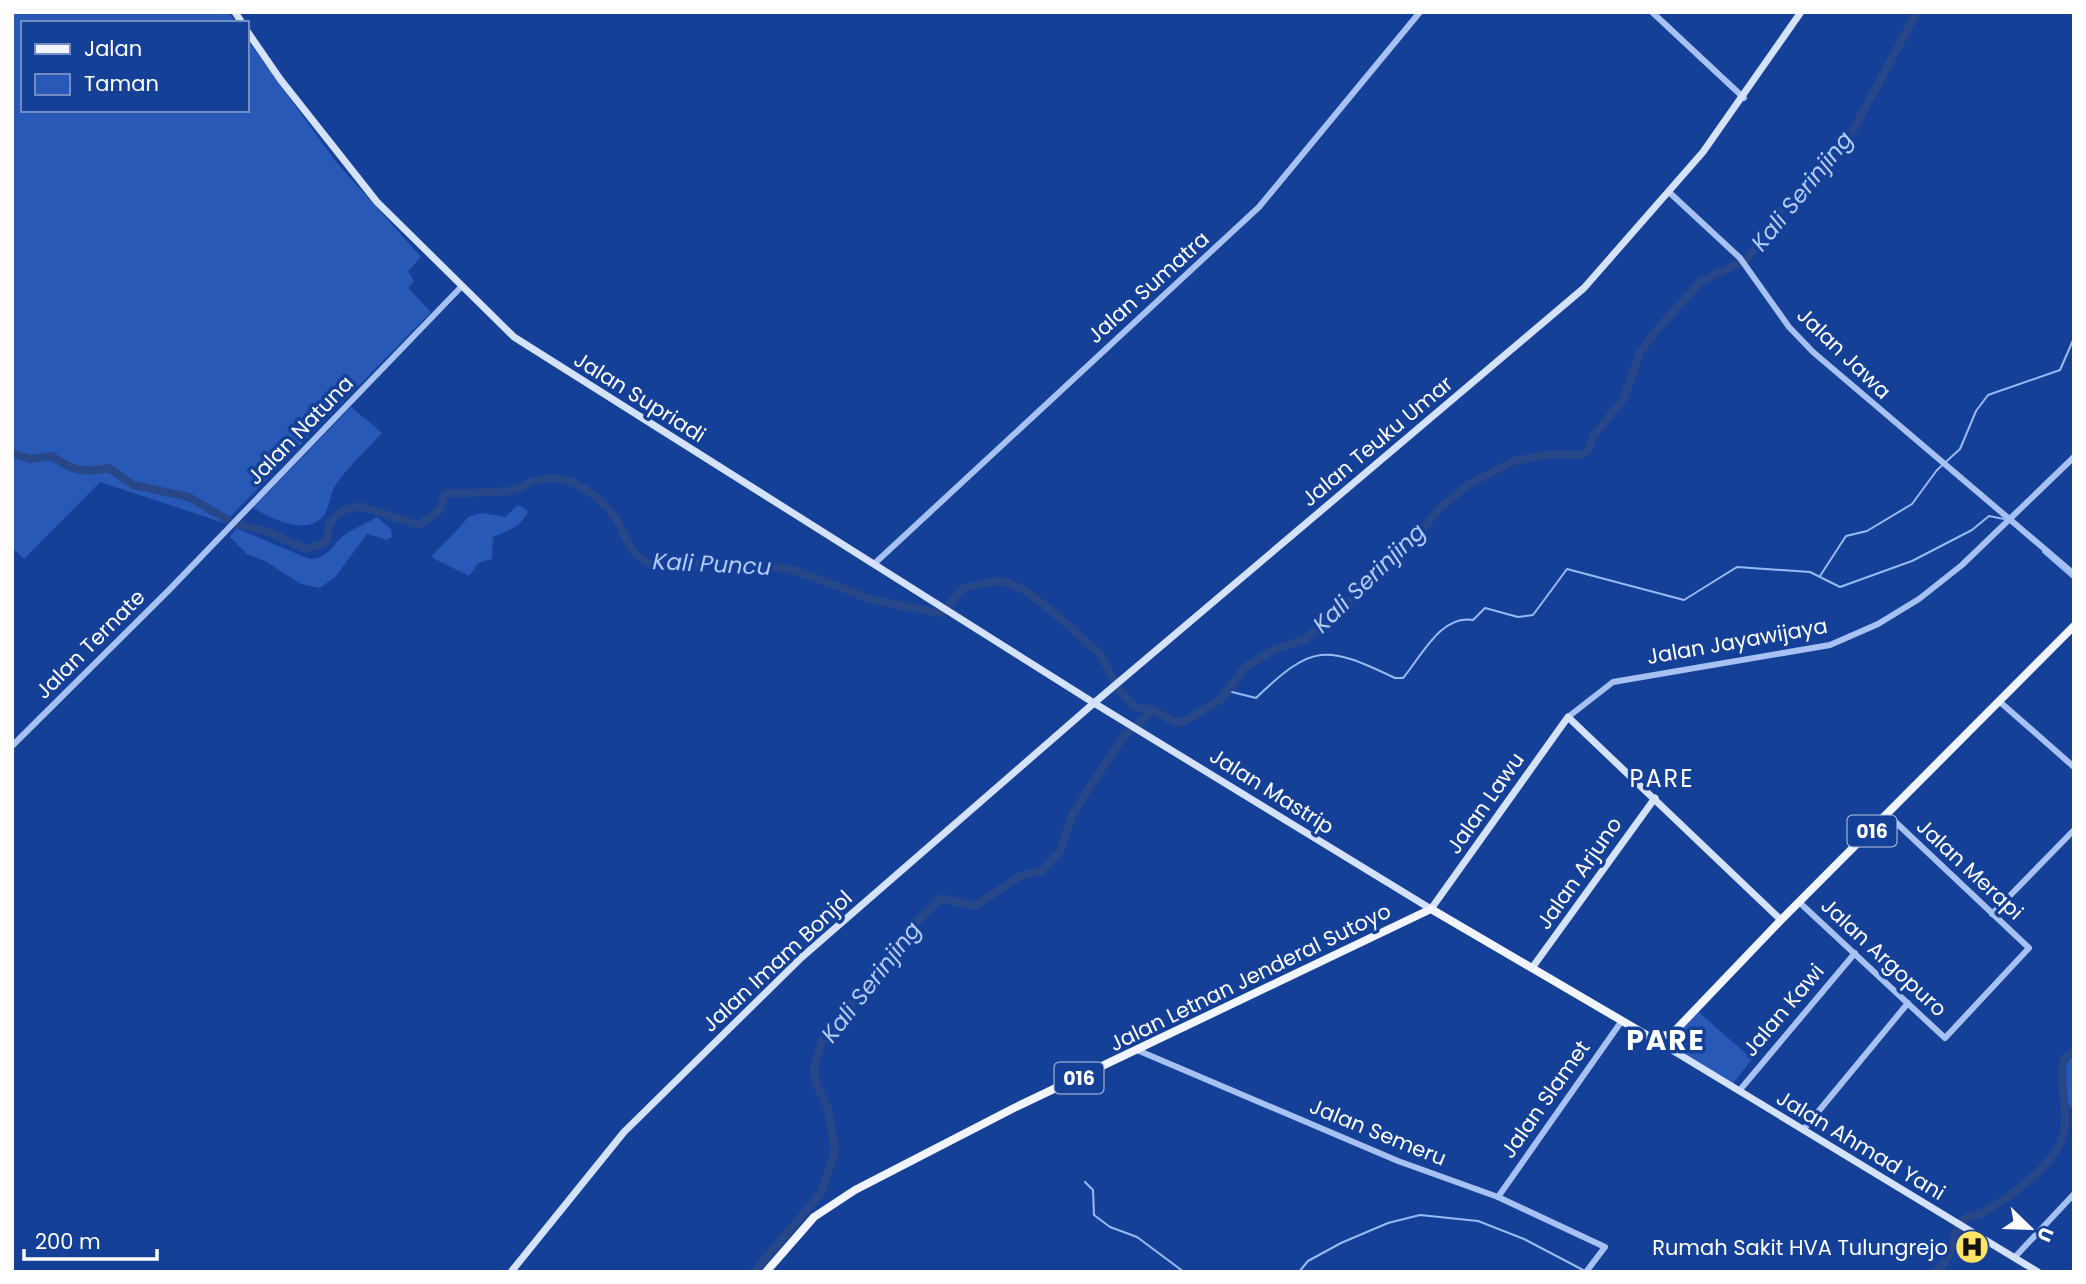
<svg xmlns="http://www.w3.org/2000/svg" width="2086" height="1284" viewBox="0 0 2086 1284" font-family="Poppins,sans-serif">
  <style>
    .green { fill: #2859b6 }
    .lines { fill: none; stroke-linecap: round; stroke-linejoin: round }
    .stream { stroke: #99baf5; stroke-width: 2 }
    .river { stroke: #284788; stroke-width: 8 }
    .tertiary { stroke: #a6c1f2; stroke-width: 6 }
    .secondary { stroke: #d5e2fc; stroke-width: 7 }
    .primary { stroke: #f1f5ff; stroke-width: 8 }
    .labels { text-anchor: middle; dominant-baseline: central; stroke-width: 7; stroke-linejoin: round; paint-order: stroke }
    .shield { fill: #154097; stroke: #b9c6e0; stroke-width: 2 }
    .shield-label { font-size: 19px; font-weight: bold; fill: #fff }
    .street-label { font-size: 21px; fill: #fff; stroke: #154097 }
    .poi-label { font-size: 21px; fill: #fff; stroke: #154097; text-anchor: end }
    .water-label { font-size: 23px; font-style: italic; fill: #b3cbf9; stroke: #154097 }
    .quarter-label { font-size: 24px; letter-spacing: 2px; fill: #fff; stroke: #154097 }
    .district-label { font-size: 28px; font-weight: bold; letter-spacing: 2px; fill: #fff; stroke: #154097 }
  </style>
  <rect width="100%" height="100%" fill="#154097"/>
  <!-- green -->
  <g class="green">
    <polygon points="12,12 229,12 236,23 23,23 23,110 247,110 247,39 336,162 421,257 408,271 414,281 408,288 431,312 224,523 100,482 24,559 12,548"/>
    <path d="M351 407 382 433C368 449 347 467 335 486 330 495 330 508 323 516 306 537 270 518 253 508Z"/>
    <path d="M518 505 528 511C519 530 510 529 493 537L492 559 478 563 469 576 431 557C443 543 458 531 468 517L482 513 505 517Z"/>
    <path d="M377 517 391 529 392 537 387 540 367 534 336 576 320 588 301 584 265 561 248 555 230 537 236 528 309 559C330 559 331 544 346 534 356 527 367 523 377 517Z"/>
    <polygon points="1695,1009 1752,1059 1731,1086 1669,1046"/>
    <path d="M2074 1054V1107L2072 1109C2061 1099 2061 1063 2074 1054Z"/>
  </g>
  <g class="lines">
    <!-- stream -->
    <g class="stream">
      <polyline points="2043,552 2074,579"/>
      <polyline points="1820,576 1846,536 1867,531 1912,504 1937,470 1960,449 1976,411 1988,395 2060,370 2074,338"/>
      <path d="M1228 691 1256 698C1313 643 1326 645 1395 678H1403C1421 657 1441 614 1473 620L1485 608 1518 617 1533 615 1567 569 1684 600 1737 567 1810 572 1840 587 1912 561 1972 530 1989 516 2004 519"/>
      <polyline points="1085,1182 1093,1190 1094,1215 1110,1227 1137,1237 1184,1272"/>
      <polyline points="1299,1272 1308,1261 1341,1243 1388,1223 1420,1215 1478,1221 1524,1239 1583,1270"/>
    </g>
    <!-- river -->
    <g class="river">
      <path d="M12 453 30 459 52 456C71 471 86 473 109 468L133 485 189 497 233 523 269 532 306 549 322 544 327 539 330 523 341 511 360 506 419 525 440 510 445 493C467 494 487 492 509 491 517 490 526 484 534 481 563 471 591 489 610 511 627 531 625 553 651 564H758L794 570 873 600 938 613 944 611 962 589 993 581 1007 582 1026 591 1053 612 1101 655 1117 687 1135 707 1153 710"/>
      <polyline points="754,1272 821,1193 835,1152 828,1109 816,1083 814,1067 823,1038 853,1001 885,970 902,936 941,898 975,906 1020,876 1042,871 1060,851 1072,816 1090,786 1124,736 1153,710 1176,723 1183,722 1221,699 1245,667 1275,649 1305,639 1343,609 1384,563 1420,532 1442,506 1469,484 1514,461 1551,454 1582,455 1588,450 1594,435 1623,400 1640,352 1655,332 1701,281 1746,260 1791,197 1852,132 1917,12"/>
      <path d="M1936 1272C1940 1267 1946 1261 1949 1255 1954 1243 1954 1225 1967 1217 1971 1215 1978 1215 1982 1213 2009 1198 2058 1163 2064 1132 2069 1108 2058 1082 2064 1058L2074 1051"/>
    </g>
    <!-- tertiary -->
    <g class="tertiary">
      <polyline points="1652,12 1744,98"/>
      <polyline points="1670,193 1740,258 1789,327 1813,352 2074,574"/>
      <polyline points="874,564 1259,207 1420,12"/>
      <polyline points="2000,702 2074,767"/>
      <polyline points="1568,717 1613,682 1830,645 1878,624 1919,599 1962,565 2074,457"/>
      <polyline points="12,746 169,590 462,286"/>
      <polyline points="1799,902 1945,1038 2029,948 1888,815"/>
      <polyline points="1992,914 2074,830"/>
      <polyline points="1137,1050 1398,1161 1498,1197 1605,1247 1586,1272"/>
      <polyline points="1739,1091 1855,953"/>
      <polyline points="1803,1130 1908,1003"/>
      <polyline points="1498,1197 1621,1022"/>
      <polyline points="2015,1257 2074,1194"/>
    </g>
    <!-- secondary -->
    <g class="secondary">
      <polyline points="235,12 242,23"/>
      <polyline points="247,31 280,79 377,202 514,337 1094,703 1431,909 1568,717 1781,920"/>
      <polyline points="1532,968 1655,798"/>
      <polyline points="1667,1047 2038,1272"/>
      <polyline points="511,1272 624,1132 802,957 1094,703 1584,288 1703,152 1801,12"/>
    </g>
    <!-- primary -->
    <g class="primary">
      <circle cx="1666" cy="1041" r="6"/>
      <polyline points="1670,1036 1781,920 2074,626"/>
      <polyline points="766,1272 814,1217 855,1190 1014,1108 1431,909 1660,1043"/>
    </g>
  </g>
  <!-- icons -->
  <defs>
    <g id="hospital-disc" transform="scale(1.75)"><circle r="9.5" fill="#ffe367" stroke="#154097"/><path d="M-5-5h3v3.5h4V-5h3V5h-3V1.5h-4V5h-3Z" fill="#111"/></g>
  </defs>
  <g fill-rule="evenodd">
    <use href="#hospital-disc" x="1972" y="1247"/>
  </g>
  <g class="labels">
    <!-- shield labels -->
    <g class="shield">
      <rect x="1847.5" y="815.5" width="49" height="31" rx="5"/>
      <rect x="1054.5" y="1062.5" width="49" height="31" rx="5"/>
    </g>
    <g class="shield-label">
      <text x="1872" y="831">016</text>
      <text x="1079" y="1078">016</text>
    </g>
    <!-- street labels -->
    <g class="street-label">
      <text transform="translate(1148 287) rotate(-42)">Jalan Sumatra</text>
      <text transform="translate(1844 353) rotate(44)">Jalan Jawa</text>
      <text transform="translate(640 397) rotate(32)">Jalan Supriadi</text>
      <text transform="translate(300 430) rotate(-46)">Jalan Natuna</text>
      <text transform="translate(1377 441) rotate(-40)">Jalan Teuku Umar</text>
      <text transform="translate(1737 641) rotate(-10)">Jalan Jayawijaya</text>
      <text transform="translate(90 644) rotate(-45)">Jalan Ternate</text>
      <text transform="translate(1272 791) rotate(32)">Jalan Mastrip</text>
      <text transform="translate(1485 803) rotate(-55)">Jalan Lawu</text>
      <text transform="translate(1970 869) rotate(43)">Jalan Merapi</text>
      <text transform="translate(1579 873) rotate(-55)">Jalan Arjuno</text>
      <text transform="translate(1884 957) rotate(43)">Jalan Argopuro</text>
      <text transform="translate(777 961) rotate(-43)">Jalan Imam Bonjol</text>
      <text transform="translate(1250 977) rotate(-26)">Jalan Letnan Jenderal Sutoyo</text>
      <text transform="translate(1783 1010) rotate(-50)">Jalan Kawi</text>
      <text transform="translate(1545 1099) rotate(-55)">Jalan Slamet</text>
      <text transform="translate(1378 1132) rotate(22)">Jalan Semeru</text>
      <text transform="translate(1861 1145) rotate(31)">Jalan Ahmad Yani</text>
    </g>
    <!-- poi labels -->
    <g class="poi-label">
      <text x="1948" y="1247">Rumah Sakit HVA Tulungrejo</text>
    </g>
    <!-- water labels -->
    <g class="water-label">
      <text transform="translate(1802 191) rotate(-51)">Kali Serinjing</text>
      <text transform="translate(712 564) rotate(3)">Kali Puncu</text>
      <text transform="translate(1369 578) rotate(-44)">Kali Serinjing</text>
      <text transform="translate(871 982) rotate(-52)">Kali Serinjing</text>
    </g>
    <!-- quarter labels -->
    <g class="quarter-label">
      <text x="1662" y="778">PARE</text>
    </g>
    <!-- district labels -->
    <g class="district-label">
      <text x="1666" y="1040">PARE</text>
    </g>
  </g>
  <!-- border -->
  <rect width="2086" height="1284" fill="none" stroke="#ffffff" stroke-width="28"/>
  <!-- legend -->
  <rect x="21" y="21" width="228" height="91" fill="#154097" stroke="#738cc1" stroke-width="2"/>
  <rect x="35" y="44" width="35" height="10" fill="#f1f5ff" stroke="#738cc1" stroke-width="2"/>
  <text x="84" y="56" font-size="21" fill="#ffffff">Jalan</text>
  <rect x="35" y="74" width="35" height="21" fill="#2859b6" stroke="#738cc1" stroke-width="2"/>
  <text x="84" y="91" font-size="21" fill="#ffffff">Taman</text>
  <!-- north arrow -->
  <g transform="translate(2030 1228) rotate(113)" stroke="#154097" stroke-width="5" paint-order="stroke">
  <path d="M0-5L12 26L0 18L-12 26Z" fill="#ffffff"/>
  <text y="-10" font-size="19" font-weight="bold" text-anchor="middle" fill="#ffffff">U</text>
  </g>
  <!-- scale -->
  <path d="M24 1249v10h133v-10" fill="none" stroke="#ffffff" stroke-width="3.5"/>
  <text x="35" y="1249" font-size="21" fill="#ffffff" stroke="#154097" stroke-width="5" paint-order="stroke">200 m</text>
</svg>
